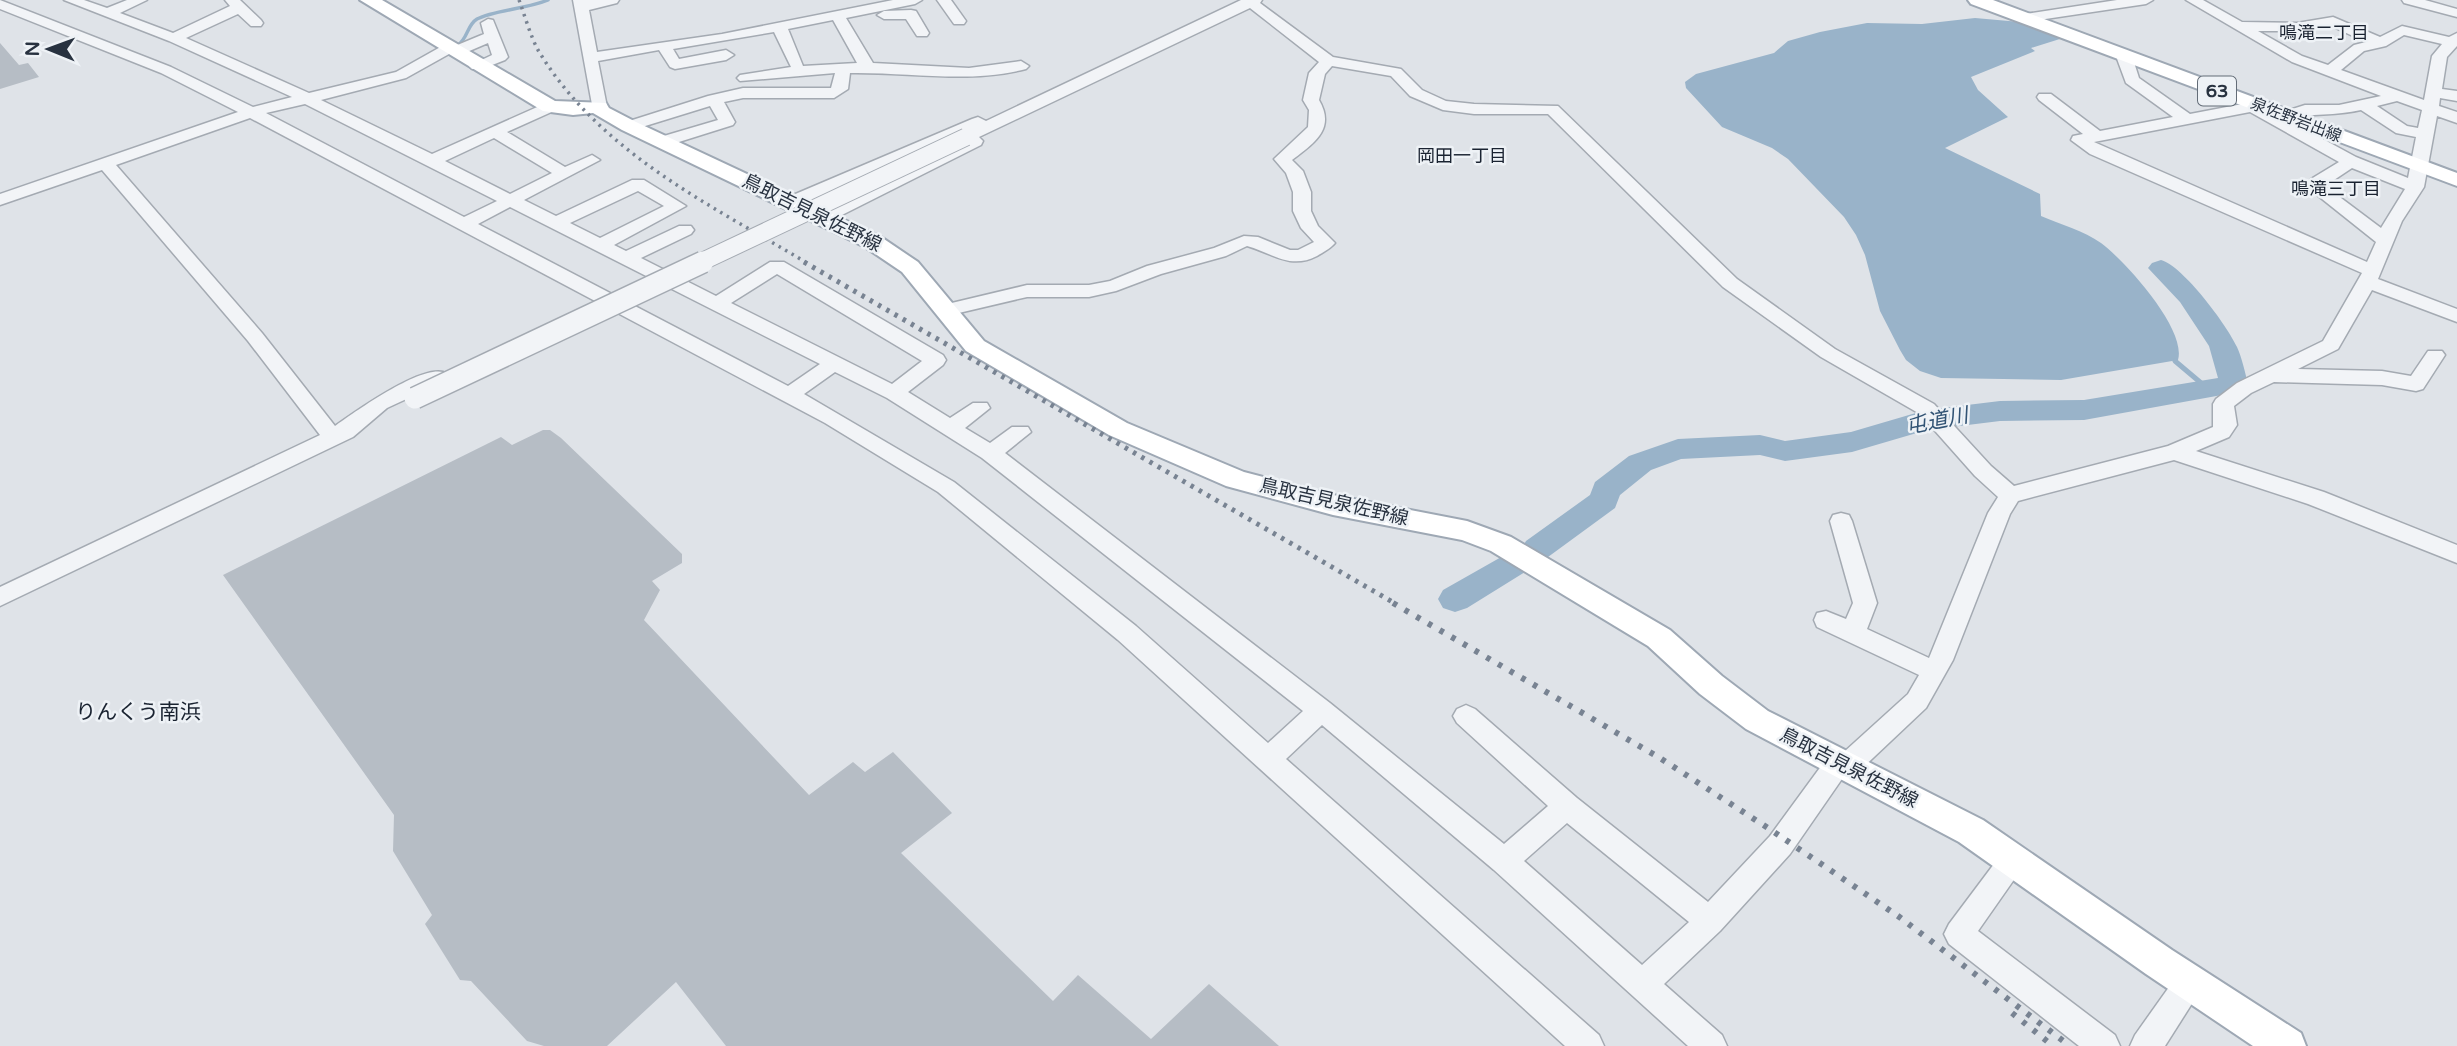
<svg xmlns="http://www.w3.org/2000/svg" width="2457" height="1046" viewBox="0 0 2457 1046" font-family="'Varela Round','Noto Sans JP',sans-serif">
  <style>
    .water { fill: #99b3c9 }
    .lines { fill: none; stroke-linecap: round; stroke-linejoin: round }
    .stream-far1 { stroke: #99b3c9; stroke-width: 3.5 }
    .stream { stroke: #99b3c9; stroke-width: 5 }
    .river { fill: #99b3c9; fill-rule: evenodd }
    .building { fill: #b6bdc5 }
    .minor-casing { stroke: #a4aab2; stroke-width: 3 }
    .major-casing { stroke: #9ea8b4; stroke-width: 4 }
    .minor { fill: #f2f4f7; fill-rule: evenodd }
    .major { fill: #fff; fill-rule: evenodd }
    .rail-far2 { stroke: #788392; stroke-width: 3.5; stroke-dasharray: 2.5 5; stroke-linecap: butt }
    .rail-far1 { stroke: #788392; stroke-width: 5; stroke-dasharray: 3.5 6; stroke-linecap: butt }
    .rail { stroke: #788392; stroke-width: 6; stroke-dasharray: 4.5 9; stroke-linecap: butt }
    .minor-bridge-far1-casing { stroke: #a4aab2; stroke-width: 19; stroke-linecap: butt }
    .minor-bridge-casing { stroke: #a4aab2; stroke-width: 24; stroke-linecap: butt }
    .minor-bridge-far1 { stroke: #f2f4f7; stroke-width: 17 }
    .minor-bridge { stroke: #f2f4f7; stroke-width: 21 }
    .labels { text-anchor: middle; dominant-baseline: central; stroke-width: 5; stroke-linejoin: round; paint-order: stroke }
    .far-street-label { font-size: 16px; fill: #283240; stroke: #eef2f6 }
    .far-neighbourhood-label { font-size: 18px; fill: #1a2331; stroke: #eef2f6 }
    .shield { fill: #eef2f6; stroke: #636c77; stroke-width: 2 }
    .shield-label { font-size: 18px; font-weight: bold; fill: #283240 }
    .street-label { font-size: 19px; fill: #283240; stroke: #eef2f6 }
    .water-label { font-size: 21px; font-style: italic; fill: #315374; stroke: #eef2f6 }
    .neighbourhood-label { font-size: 21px; fill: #1a2331; stroke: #eef2f6 }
  </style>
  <rect width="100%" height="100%" fill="#dfe3e8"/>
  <!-- water -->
  <path class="water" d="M1975 18 2020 22 2063 38 2031 48 2035 51 1971 77 1978 90 2008 117 1945 148 2040 194 2041 216C2060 224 2084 231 2101 243 2125 261 2187 329 2178 360L2061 380 1941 378 1920 371 1906 360 1900 350 1880 311 1865 255 1856 235 1844 217 1788 159 1772 148 1722 127 1686 88 1685 82 1696 74 1774 53 1788 41 1820 32 1867 23 1922 24Z"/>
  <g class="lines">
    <!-- stream-far1 -->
    <path class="stream-far1" d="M458 45C468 38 467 25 477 19 494 10 527 9 548 0"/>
    <!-- stream -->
    <polyline class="stream" points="2175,361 2207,388"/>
    <!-- river -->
    <path class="river" d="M2161 260C2183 266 2227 325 2237 347 2242 358 2245 372 2248 384L2244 391 2084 420 2000 421 1927 430 1852 452 1785 461 1760 455 1681 459 1651 470 1620 495 1615 508 1548 557 1537 561 1527 558 1530 564 1525 572 1467 608 1455 612 1443 608 1438 599 1443 590 1503 556 1514 552 1524 555 1521 549 1526 541 1590 495 1595 482 1629 456 1678 439 1760 435 1785 441 1851 432 1926 410 2000 401 2084 400 2218 378 2209 346 2180 302 2148 268 2152 263Z"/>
  </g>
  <!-- building -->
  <g class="building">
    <polygon points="0,43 19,65 28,63 39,77 0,89"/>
    <polygon points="543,430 550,430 561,438 682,554 682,563 652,581 660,590 644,620 809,795 853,762 865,772 893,752 952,813 901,853 1053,1001 1078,975 1151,1039 1209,984 1279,1046 726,1046 676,982 607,1046 544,1046 527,1041 471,981 460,980 425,924 432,915 393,851 394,815 223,575 501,437 512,445"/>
  </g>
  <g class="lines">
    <!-- minor casing -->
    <g class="minor-casing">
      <g id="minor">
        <path d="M0 0 171 67 253 107 292 97 169 41 64 0H84L107 8 127 0H147L120 13 173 33 230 6 225 0H240L261 20 263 23 261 26H251L238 14 186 38 309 93 396 72 444 45 455 46 484 34 481 23 488 19 493 20 508 57 505 60 482 69H472L469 66 492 55 488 43 460 55 449 54 406 78 321 100 432 154 544 104H556L558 107 556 110 507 132 565 167 592 155 600 160 524 200 556 216 632 180H644L686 206 614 245 626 251 679 226H691L694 230 691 234 641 258 716 296 770 262H784L943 355 946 360 943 365 908 392 950 418 973 403H987L990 408 965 428 990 443 1012 427H1028L1031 432 1005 453 1330 703 1504 844 1548 806 1457 723 1453 716 1457 709 1466 705 1475 709 1577 798 1708 902 1770 836 1830 754 1839 751 1844 752 1908 694 1919 675 1817 627 1814 620 1817 613 1826 611 1846 619 1853 603 1830 521 1833 515 1841 513 1849 515 1852 521 1877 603 1867 629 1929 658 1988 513 1998 497 1975 476 1920 414 1821 357 1723 287 1548 114H1474L1443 110 1410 96 1391 76 1332 66 1325 74 1319 100C1336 129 1314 143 1292 160L1303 171 1311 192V211L1318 226 1335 243C1330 249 1323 252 1317 256 1290 270 1272 253 1247 246L1226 256 1161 274 1116 291 1089 297H1027L946 316 939 314 936 310 939 306 1027 285H1089L1110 281 1147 266 1214 248 1244 236 1258 237 1290 250H1298L1314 242 1301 228 1293 211V192L1286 173 1274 159 1308 127 1309 110 1303 100 1309 73 1319 62 1250 8 979 137 983 141 981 145 830 221 824 222 815 217 818 213 962 141 958 137 798 206H786L783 202 786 198 972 119 978 117 986 121 1241 0H1262L1260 3 1333 57 1401 69 1422 90 1446 101 1474 104 1558 106 1737 279 1835 349 1934 404 1991 466 2014 486 2168 446 2213 427V404L2216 399 2237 383 2323 341 2362 273 2090 154 2071 140 2073 136 2083 134 2039 100 2037 97 2039 94H2051L2100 131 2173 117 2126 83 2116 56 2124 51 2132 56 2139 78 2190 114 2258 101 2277 114 2305 105H2339L2381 96 2292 62 2186 0H2203L2242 22 2297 23 2333 17 2380 37 2402 26 2449 37 2457 33V46L2447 57 2442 89 2457 91V101L2440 98 2439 106 2457 112V123L2437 116 2424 187 2402 221 2378 279 2457 309V322L2372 290 2338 349 2298 369 2382 371 2411 376 2428 351H2442L2445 355 2423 389 2416 391 2382 385 2274 382 2251 393 2234 406 2237 425 2229 437 2196 451 2324 492 2457 545V563L2308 504 2174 460 2018 501 2010 514 1953 660 1926 708 1856 774 1844 776 1790 854 1720 931 1664 984 1722 1035 1727 1046H1688L1494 870 1322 725 1286 759 1599 1035 1604 1046H1565L1118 640 938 492 825 423 250 118 116 165 262 333 335 426C356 411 419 366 443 372L446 377 443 382 387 408 353 437 0 606V587L320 435 248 341 102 170 0 205V194L238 112 161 73 0 9ZM2331 26 2366 42 2354 45 2328 65 2302 56 2258 31H2297ZM2404 35 2442 44 2432 56 2424 100 2341 70 2364 51 2386 46ZM2397 101 2422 110 2418 128 2407 126 2377 106ZM305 104 497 201 464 217 266 113ZM2361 110 2396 133 2416 137 2408 178 2356 157 2286 119C2311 113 2336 116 2361 110ZM2250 112 2339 162 2311 179 2307 187 2376 242 2367 262 2094 142ZM494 138 552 173 510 194 445 161ZM2352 168 2405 189 2381 228 2325 186ZM638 191 664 206 600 238 570 223ZM510 207 820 364 788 386 478 224ZM777 274 922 361 892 384 731 303ZM835 372 887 398 982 458 1303 711 1268 743 1136 626 954 482 804 394ZM1567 823 1689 922 1642 965 1524 861Z"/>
        <path d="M573 0H619L617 3 589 10 597 52 722 34 893 0H922L915 4 846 18 873 63 969 68 1021 61 1029 66 1026 69C968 84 909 72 850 73L848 89 834 98H743L724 102 735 122 733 125 663 147 655 142 657 138 718 120 710 106 629 131 621 126 623 123 708 96 743 88H831L835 73 740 81 737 78 740 75 791 67 774 32 673 49 679 59 726 50 734 55 726 60 675 69 670 67 659 50 598 61 607 107 599 112 593 110ZM833 20 857 63 803 66 788 29Z"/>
        <polygon points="937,0 951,0 966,21 964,24 954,24"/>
        <polygon points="2117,0 2153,0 2146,4 2025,22 2018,18 2025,14"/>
        <polygon points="2402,0 2425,0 2457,9 2457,17 2404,3"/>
        <polygon points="911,10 916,11 929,33 927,36 917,36 906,19 884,19 877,15 884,11"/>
        <polygon points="2013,848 2023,852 2027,861 1978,931 2115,1035 2120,1046 2079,1046 1949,944 1944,934 1949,924 2003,852"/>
        <polygon points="2190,969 2201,973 2205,983 2165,1046 2130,1046 2135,1035 2179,973"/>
      </g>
    </g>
    <!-- major casing -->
    <g class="major-casing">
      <g id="major">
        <polygon points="360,0 382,0 555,101 606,103 609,108 636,122 881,237 918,262 984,341 1127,423 1244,472 1333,495 1467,521 1511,537 1670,630 1722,676 1768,711 1983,820 2172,950 2301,1033 2306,1046 2253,1046 2146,974 1959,842 1746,729 1700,694 1648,646 1491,551 1462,540 1333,515 1226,486 1109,435 966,351 902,272 865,247 622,130 593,113 573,115 543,111"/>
        <polygon points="1968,0 1993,0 2457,173 2457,186 1971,4"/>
      </g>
    </g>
    <!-- minor -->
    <use href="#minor" class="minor"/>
    <!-- major -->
    <use href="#major" class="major"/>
    <!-- rail-far2 -->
    <path class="rail-far2" d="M519 0C525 16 530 35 538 50 599 152 709 204 807 263"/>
    <!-- rail-far1 -->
    <polyline class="rail-far1" points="804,262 1396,604"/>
    <!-- rail -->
    <g class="rail">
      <polyline points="1393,603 1660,758 1771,830 1898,916 2070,1046"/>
      <polyline points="2012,1013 2053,1046"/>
    </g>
    <!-- minor-bridge-far1 casing -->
    <g class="minor-bridge-far1-casing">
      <polyline id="minor-bridge-far1" points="699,263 966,137"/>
    </g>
    <!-- minor-bridge casing -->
    <g class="minor-bridge-casing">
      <polyline id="minor-bridge" points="415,398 703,262"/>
    </g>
    <!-- minor-bridge-far1 -->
    <use href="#minor-bridge-far1" class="minor-bridge-far1"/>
    <!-- minor-bridge -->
    <use href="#minor-bridge" class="minor-bridge"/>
  </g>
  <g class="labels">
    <!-- far-street labels -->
    <g class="far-street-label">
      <text transform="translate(2296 120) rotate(21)">泉佐野岩出線</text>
    </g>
    <!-- far-neighbourhood labels -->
    <g class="far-neighbourhood-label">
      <text x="2324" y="33">鳴滝二丁目</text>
      <text x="1462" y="156">岡田一丁目</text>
      <text x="2336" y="189">鳴滝三丁目</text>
    </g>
    <!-- shield labels -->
    <rect class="shield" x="2198" y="76.5" width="38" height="29" rx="5"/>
    <g class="shield-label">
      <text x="2217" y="91">63</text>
    </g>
    <!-- street labels -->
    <g class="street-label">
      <text transform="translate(812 213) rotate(26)">鳥取吉見泉佐野線</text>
      <text transform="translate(1334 502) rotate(13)">鳥取吉見泉佐野線</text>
      <text transform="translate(1849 768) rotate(27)">鳥取吉見泉佐野線</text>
    </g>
    <!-- water labels -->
    <g class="water-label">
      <text transform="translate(1937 421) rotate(-11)">屯道川</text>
    </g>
    <!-- neighbourhood labels -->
    <g class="neighbourhood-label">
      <text x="138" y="712">りんくう南浜</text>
    </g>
  </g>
  <!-- north arrow -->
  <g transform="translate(49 49) rotate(271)" stroke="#eef2f6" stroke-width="5" paint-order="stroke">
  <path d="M0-5L12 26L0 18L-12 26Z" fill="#283240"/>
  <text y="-10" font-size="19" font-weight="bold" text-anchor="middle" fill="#283240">N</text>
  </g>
</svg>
